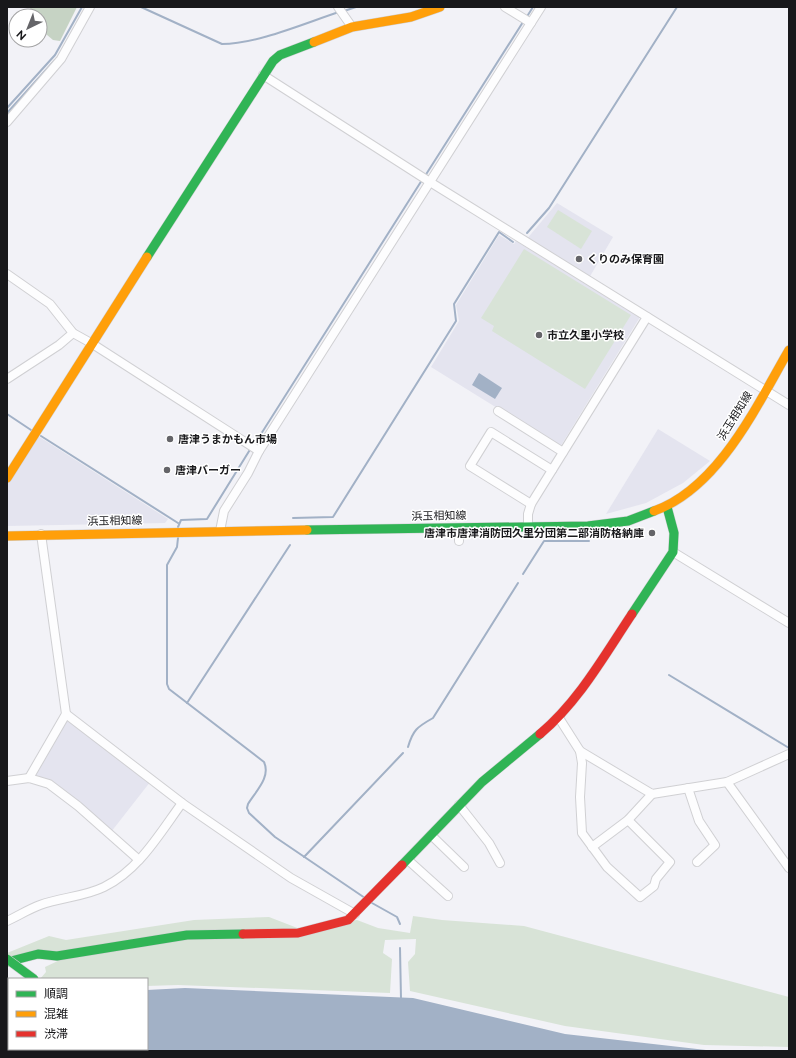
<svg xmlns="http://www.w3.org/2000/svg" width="796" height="1058" viewBox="0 0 796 1058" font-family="Raleway,'Noto Sans JP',sans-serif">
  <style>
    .built { fill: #e4e4ef }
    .green { fill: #d8e3d7 }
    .forest { fill: #c6d3c4 }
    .water { fill: #a2b1c6 }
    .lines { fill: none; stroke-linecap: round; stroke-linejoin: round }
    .stream { stroke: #a2b1c6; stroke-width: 2 }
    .street-casing { stroke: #d0d0d3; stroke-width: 10 }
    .fast-casing { stroke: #d0d0d3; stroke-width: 10 }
    .slow-casing { stroke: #d0d0d3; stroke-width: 10 }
    .jam-casing { stroke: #d0d0d3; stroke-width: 10 }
    .street { stroke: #fdfdfe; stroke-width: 8 }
    .fast { stroke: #30b455; stroke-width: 9 }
    .slow { stroke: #ff9f0a; stroke-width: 9 }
    .jam { stroke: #e5322d; stroke-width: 9 }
    .fast-bridge-casing { stroke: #d0d0d3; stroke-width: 10; stroke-linecap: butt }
    .fast-bridge { stroke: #30b455; stroke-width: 9 }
    .poi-dot { fill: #646468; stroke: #fff; stroke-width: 1.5 }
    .labels { text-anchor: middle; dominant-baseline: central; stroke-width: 3; stroke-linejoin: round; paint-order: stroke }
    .poi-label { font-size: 11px; font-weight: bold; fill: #18181b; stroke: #fff; text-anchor: start }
    .street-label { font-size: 11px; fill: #18181b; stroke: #fff }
  </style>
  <rect width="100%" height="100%" fill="#f2f2f7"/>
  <!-- built -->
  <g class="built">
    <polygon points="557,203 613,237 589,278 526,240"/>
    <polygon points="499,235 514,244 516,241 640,317 560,447 431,367 459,321 456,305"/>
    <polygon points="658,429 710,461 683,483 646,503 606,514"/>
    <polygon points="38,436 168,519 165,523 7,526 7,484"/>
    <polygon points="63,714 154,777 111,832 62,789 46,778 28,775"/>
  </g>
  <!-- green -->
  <g class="green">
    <polygon points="558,210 592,231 581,249 547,227"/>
    <polygon points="524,249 631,315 585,389 492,331 494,326 481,318"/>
    <polygon points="413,916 442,920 524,926 789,997 789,1047 704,1045 565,1026 410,991 408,962 415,954 416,939 385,940 383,953 392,959 390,993 178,985 147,986 147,979 40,979 46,972 45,967 62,959 7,959 7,953 49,936 66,940 194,920 269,917 300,929 357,920 378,928 410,933"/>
  </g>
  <!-- forest -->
  <polygon class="forest" points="30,7 77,7 60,41 53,40 40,29 40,16 31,16"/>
  <!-- water -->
  <g class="water">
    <polygon points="479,373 502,388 495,399 472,385"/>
    <polygon points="185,988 413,998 565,1034 706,1050 754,1051 7,1051 7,1000 9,1000 9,1049 147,1049 147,990"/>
  </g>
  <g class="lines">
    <!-- stream -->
    <g class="stream">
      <path d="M141 7 222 44C257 44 305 23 339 12"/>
      <polyline points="344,11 356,7"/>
      <polyline points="526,18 533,7"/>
      <polyline points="7,108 55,55 82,7"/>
      <polyline points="7,113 55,60"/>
      <polyline points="425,176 523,22"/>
      <polyline points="527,233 549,208 677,7"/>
      <polyline points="7,414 31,430"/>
      <polyline points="41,436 178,523"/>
      <polyline points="254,445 422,180"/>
      <polyline points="293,518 333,517 456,321 454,304 499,232 513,242"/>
      <polyline points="178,527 181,520 207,519 251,448"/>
      <path d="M178 538 177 547 167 565V684L169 689 264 762C271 777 256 791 248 804L247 808 249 813 275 837 365 898"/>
      <polyline points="523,574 544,541 589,541"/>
      <polyline points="669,675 789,748"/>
      <polyline points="187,703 290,545"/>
      <path d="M408 747C413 730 417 727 433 718L518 583"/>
      <polyline points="304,857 403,753"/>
      <polyline points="372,903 397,917 400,924"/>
      <polyline points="400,948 401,999"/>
    </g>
    <!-- street casing -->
    <g class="street-casing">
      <g id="street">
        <polyline points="338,7 352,27"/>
        <polyline points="505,7 531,23"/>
        <polyline points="263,75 430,182 789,405"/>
        <polyline points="7,122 61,59 90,7"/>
        <polyline points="7,274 50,304 73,333 91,343 259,451"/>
        <polyline points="7,379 59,345 73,333"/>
        <polyline points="498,411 563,452"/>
        <polyline points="531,504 470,466 491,432 552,470"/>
        <polyline points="528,526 528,514 531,504 647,317"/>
        <polyline points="220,531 224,511 248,473 259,451 541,7"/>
        <polyline points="459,541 459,528"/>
        <polyline points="673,552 789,623"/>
        <polyline points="66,714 182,803 291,878 355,914"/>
        <polyline points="559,718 580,751 652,794 727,782 789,754"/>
        <polyline points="580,751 582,763 580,797 582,833 607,867 640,897 654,886 656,879 670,862 628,820"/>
        <polyline points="29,778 66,714 41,534"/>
        <polyline points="7,781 29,778 49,784 78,806 139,860"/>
        <polyline points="727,782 789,868"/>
        <polyline points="688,788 699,821 715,845 697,862"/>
        <polyline points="459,805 489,843 500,863"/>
        <polyline points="431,835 464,867"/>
        <polyline points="592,847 628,820 652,794"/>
        <polyline points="408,860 448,896"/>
        <path d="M7 921C18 916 29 909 40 905 61 897 84 897 104 887 139 870 160 833 182 803"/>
      </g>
    </g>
    <!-- fast casing -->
    <g class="fast-casing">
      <g id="fast">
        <polyline points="147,257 273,61 280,55 314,42"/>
        <polyline points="307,530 588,526 628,521 654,511"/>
        <polyline points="632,614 673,552 674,533 667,507"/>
        <polyline points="402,865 482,782 540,734"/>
        <polyline points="7,962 38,954 57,956 187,935 243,934"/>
      </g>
    </g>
    <!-- slow casing -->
    <g class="slow-casing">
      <g id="slow">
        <polyline points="314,42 352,27 411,17 440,7"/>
        <polyline points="7,478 147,257"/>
        <path d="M654 511C719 488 757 405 789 350"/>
        <polyline points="7,536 307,530"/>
      </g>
    </g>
    <!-- jam casing -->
    <g class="jam-casing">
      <g id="jam">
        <path d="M540 734C579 701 604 656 632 614"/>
        <polyline points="243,934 298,933 348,920 402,865"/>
        <polyline points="118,1049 120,1051"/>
      </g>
    </g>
    <!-- street -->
    <use href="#street" class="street"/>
    <!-- fast -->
    <use href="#fast" class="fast"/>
    <!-- slow -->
    <use href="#slow" class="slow"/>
    <!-- jam -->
    <use href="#jam" class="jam"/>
    <!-- fast-bridge casing -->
    <g class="fast-bridge-casing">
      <polyline id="fast-bridge" points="7,959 34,979"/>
    </g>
    <!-- fast-bridge -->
    <use href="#fast-bridge" class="fast-bridge"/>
  </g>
  <!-- markers -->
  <g class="poi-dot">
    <circle cx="579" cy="259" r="4"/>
    <circle cx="539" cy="335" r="4"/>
    <circle cx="170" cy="439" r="4"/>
    <circle cx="167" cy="470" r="4"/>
    <circle cx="652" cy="533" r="4"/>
  </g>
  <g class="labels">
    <!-- poi labels -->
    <g class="poi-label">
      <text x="587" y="259">くりのみ保育園</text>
      <text x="547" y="335">市立久里小学校</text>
      <text x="178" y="439">唐津うまかもん市場</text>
      <text x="175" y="470">唐津バーガー</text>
      <text x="644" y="533" text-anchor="end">唐津市唐津消防団久里分団第二部消防格納庫</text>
    </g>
    <!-- street labels -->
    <g class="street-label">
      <text transform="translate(735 416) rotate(-58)">浜玉相知線</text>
      <text transform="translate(439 516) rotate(-1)">浜玉相知線</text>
      <text transform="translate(115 521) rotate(-1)">浜玉相知線</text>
    </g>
  </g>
  <!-- border -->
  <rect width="796" height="1058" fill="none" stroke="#18181b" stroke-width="16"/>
  <!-- legend -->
  <rect x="8" y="978" width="140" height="72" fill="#ffffff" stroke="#a3a3a4"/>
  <rect x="16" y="991" width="20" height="6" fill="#30b455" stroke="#a3a3a4"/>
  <text x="44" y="998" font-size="12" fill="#18181b">順調</text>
  <rect x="16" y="1011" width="20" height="6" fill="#ff9f0a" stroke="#a3a3a4"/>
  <text x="44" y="1018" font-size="12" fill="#18181b">混雑</text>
  <rect x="16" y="1031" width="20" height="6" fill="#e5322d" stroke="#a3a3a4"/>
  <text x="44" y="1038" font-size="12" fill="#18181b">渋滞</text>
  <!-- north arrow -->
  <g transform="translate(28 28) rotate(223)"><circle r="19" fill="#ffffff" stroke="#a3a3a4"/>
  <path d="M0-3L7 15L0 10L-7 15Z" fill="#646468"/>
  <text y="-6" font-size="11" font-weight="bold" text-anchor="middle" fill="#18181b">N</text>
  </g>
</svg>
